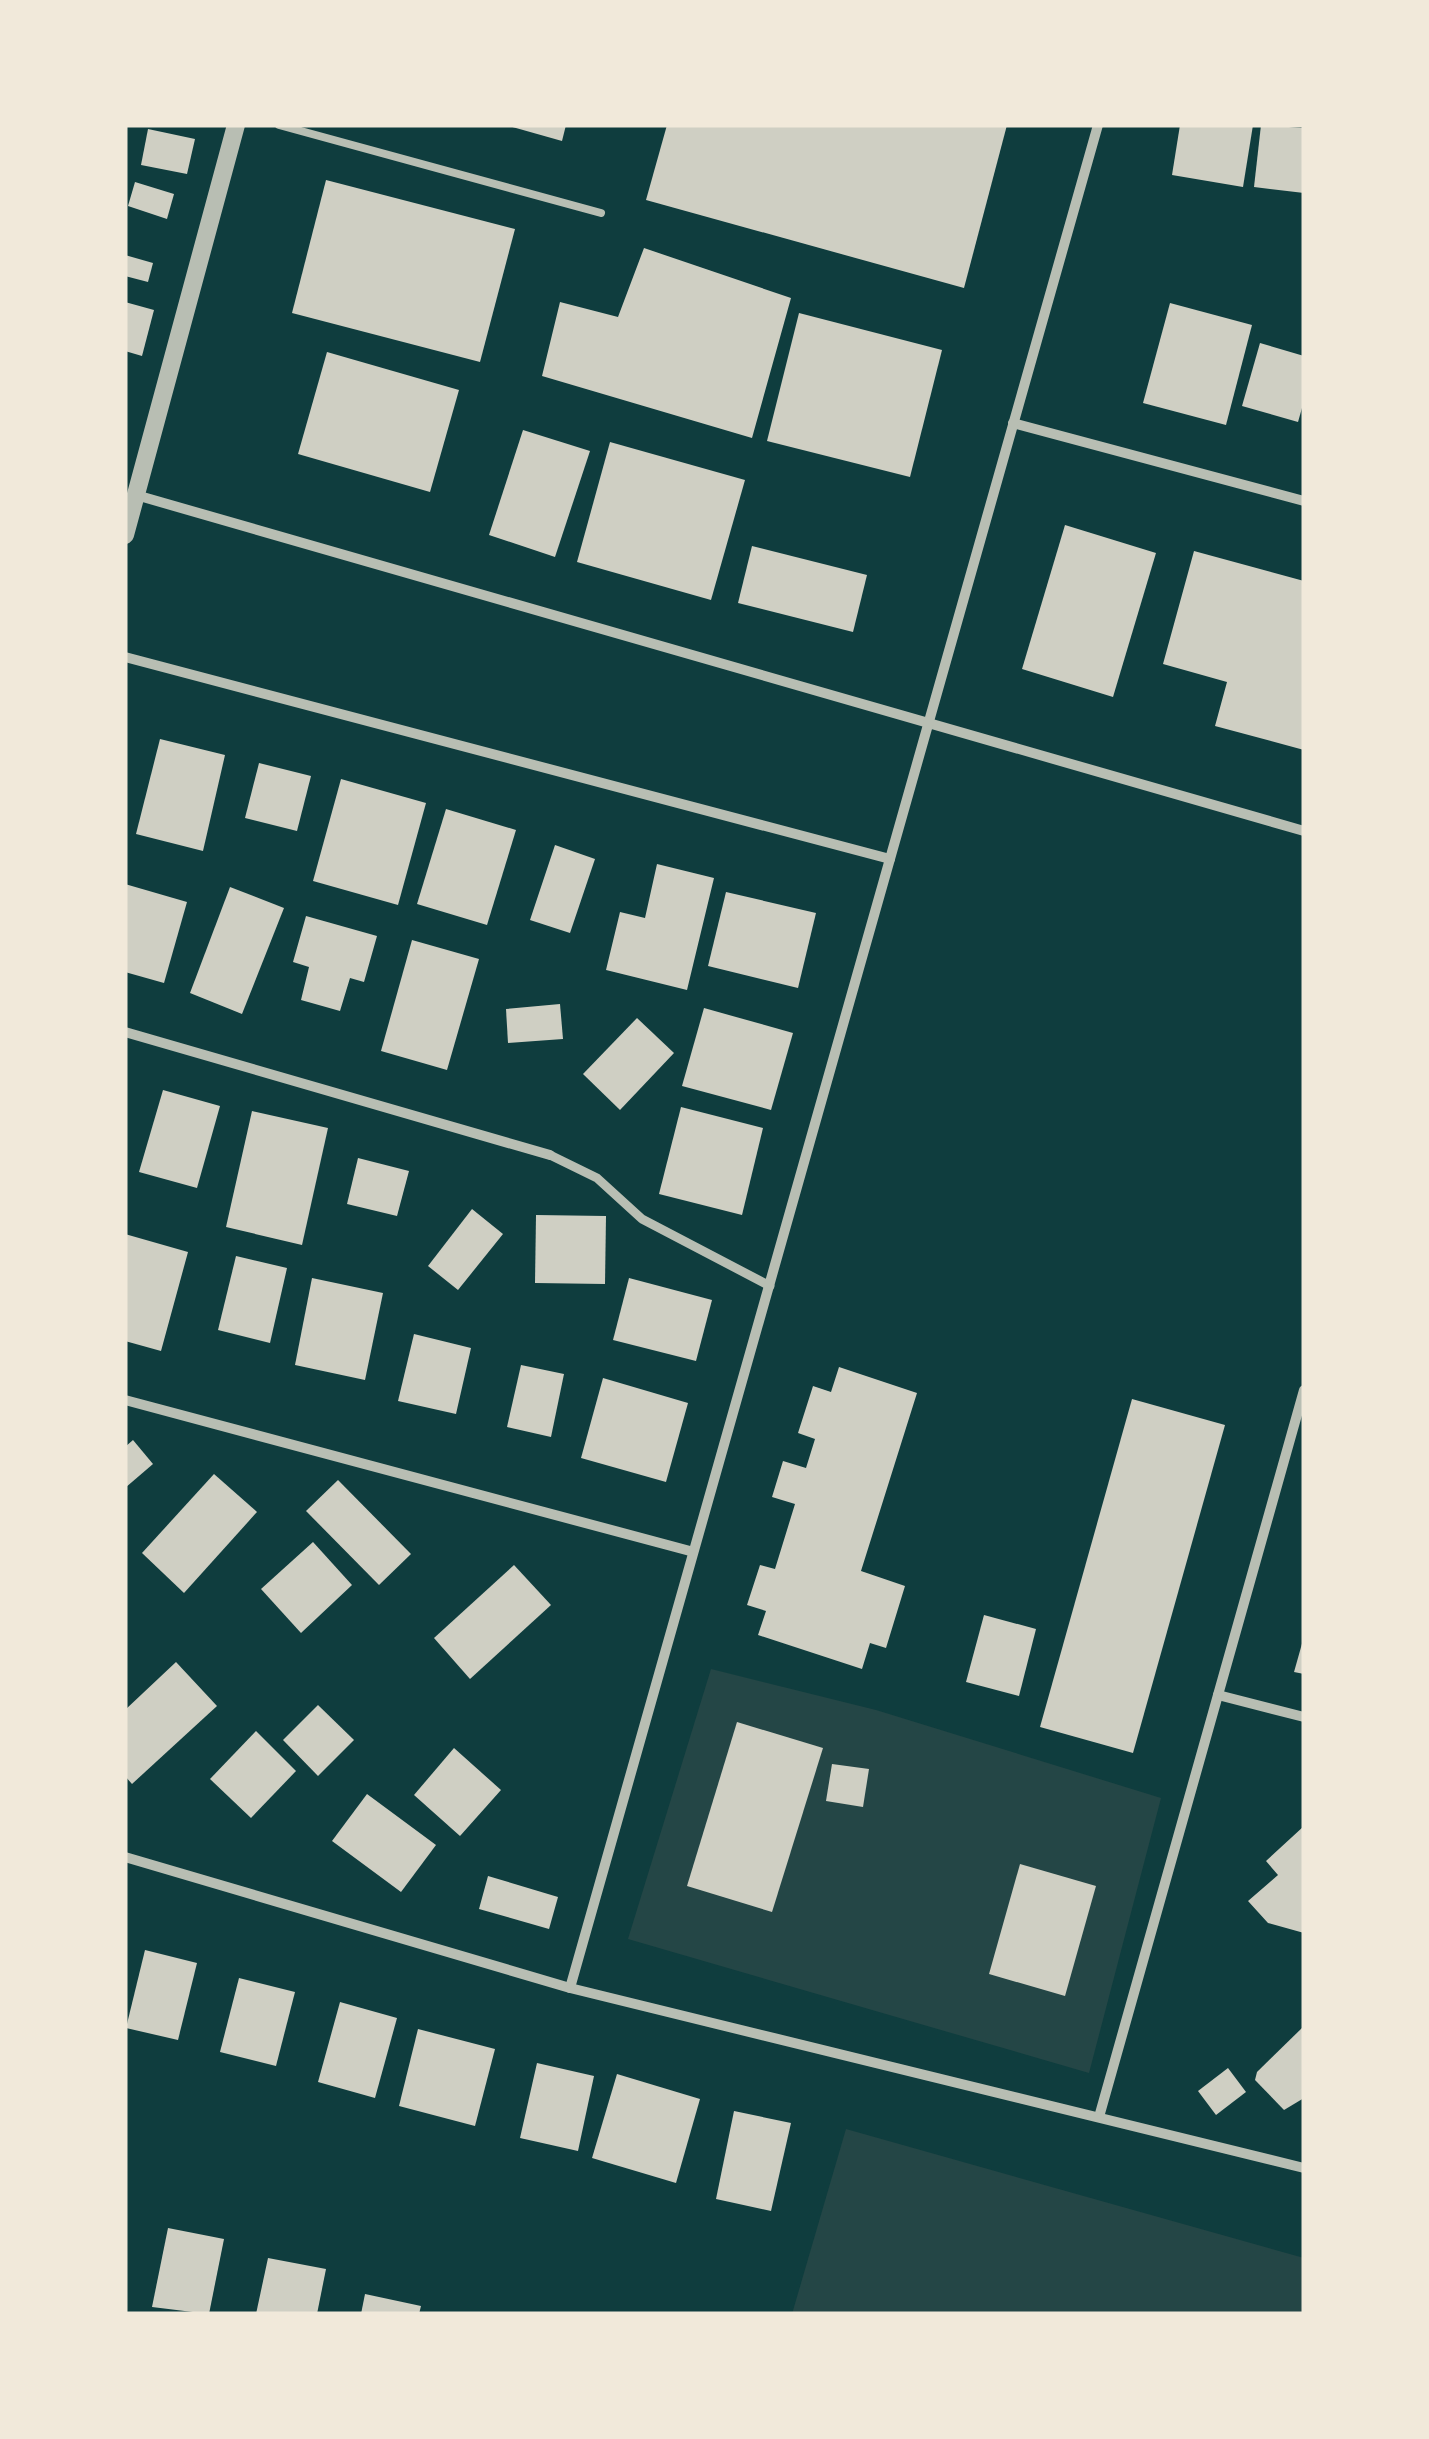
<svg xmlns="http://www.w3.org/2000/svg" width="1429" height="2439" viewBox="0 0 1429 2439" font-family="'Space Grotesk',sans-serif">
  <style>
    .green { fill: #244646 }
    .building { fill: #cfcfc3 }
    .lines { fill: none; stroke-linecap: round; stroke-linejoin: round }
    .service { stroke: #b8beb3; stroke-width: 8 }
    .pedestrian { stroke: #b8beb3; stroke-width: 9 }
    .minor { stroke: #b8beb3; stroke-width: 10 }
    .tertiary { stroke: #b8beb3; stroke-width: 18 }
  </style>
  <rect width="100%" height="100%" fill="#0f3d3e"/>
  <!-- green -->
  <g class="green">
    <polygon points="711,1669 876,1710 1161,1798 1089,2073 628,1939"/>
    <polygon points="846,2129 1304,2258 1304,2314 792,2314"/>
  </g>
  <!-- building -->
  <g class="building">
    <polygon points="505,125 566,125 562,141"/>
    <polygon points="667,125 1007,125 964,288 646,200"/>
    <polygon points="1180,125 1253,125 1243,187 1172,175"/>
    <polygon points="1261,125 1304,128 1304,193 1254,187"/>
    <polygon points="148,129 195,139 187,174 141,165"/>
    <polygon points="326,180 515,229 480,362 292,313"/>
    <polygon points="135,182 174,194 167,219 128,206"/>
    <polygon points="644,248 791,298 752,438 542,376 560,302 618,317"/>
    <polygon points="125,255 153,263 148,282 125,276"/>
    <polygon points="125,302 154,310 142,356 125,351"/>
    <polygon points="1170,303 1252,325 1226,425 1143,403"/>
    <polygon points="799,313 942,350 910,477 767,441"/>
    <polygon points="1260,343 1304,356 1304,401 1298,422 1242,406"/>
    <polygon points="327,352 459,390 430,492 298,454"/>
    <polygon points="523,430 590,451 555,557 489,535"/>
    <polygon points="610,442 745,480 711,600 577,562"/>
    <polygon points="1065,525 1156,553 1113,697 1022,669"/>
    <polygon points="752,546 867,575 853,632 738,603"/>
    <polygon points="1194,551 1304,581 1304,750 1215,726 1227,682 1163,664"/>
    <polygon points="160,739 225,755 203,851 136,834"/>
    <polygon points="259,763 311,776 297,831 245,818"/>
    <polygon points="341,779 426,803 398,905 313,881"/>
    <polygon points="446,809 516,830 487,925 417,904"/>
    <polygon points="555,845 595,859 570,933 530,920"/>
    <polygon points="657,864 714,878 687,990 606,970 620,912 645,918"/>
    <polygon points="125,884 187,902 164,983 125,972"/>
    <polygon points="230,887 284,908 242,1014 190,993"/>
    <polygon points="726,892 816,913 798,988 708,966"/>
    <polygon points="306,916 377,936 364,982 350,978 340,1011 301,1000 309,967 293,962"/>
    <polygon points="412,940 479,959 447,1070 381,1051"/>
    <polygon points="560,1004 563,1039 508,1043 506,1009"/>
    <polygon points="704,1008 793,1033 771,1110 682,1086"/>
    <polygon points="637,1018 674,1053 620,1110 583,1074"/>
    <polygon points="163,1090 220,1106 197,1188 139,1172"/>
    <polygon points="681,1107 763,1128 742,1215 659,1194"/>
    <polygon points="252,1111 328,1128 302,1245 226,1227"/>
    <polygon points="358,1158 409,1171 397,1216 347,1204"/>
    <polygon points="472,1209 503,1234 458,1290 428,1266"/>
    <polygon points="536,1215 606,1216 605,1284 535,1283"/>
    <polygon points="125,1234 188,1252 161,1351 125,1341"/>
    <polygon points="236,1256 287,1268 270,1343 218,1330"/>
    <polygon points="312,1278 383,1293 365,1380 295,1365"/>
    <polygon points="629,1278 712,1300 696,1361 613,1340"/>
    <polygon points="414,1334 471,1348 456,1414 398,1401"/>
    <polygon points="521,1365 564,1374 551,1437 507,1427"/>
    <polygon points="839,1367 917,1393 861,1571 905,1586 886,1648 870,1643 862,1669 758,1635 766,1611 747,1605 760,1565 775,1569 795,1504 772,1497 783,1461 806,1468 815,1439 798,1433 813,1386 831,1392"/>
    <polygon points="603,1378 688,1403 666,1482 581,1458"/>
    <polygon points="1132,1399 1225,1425 1133,1753 1040,1727"/>
    <polygon points="133,1440 153,1464 125,1488 125,1447"/>
    <polygon points="214,1474 257,1512 184,1593 142,1553"/>
    <polygon points="338,1480 411,1554 379,1585 306,1511"/>
    <polygon points="313,1542 352,1585 301,1633 261,1589"/>
    <polygon points="514,1565 551,1605 470,1679 434,1638"/>
    <polygon points="984,1615 1036,1629 1019,1696 966,1682"/>
    <polygon points="1303,1640 1304,1640 1304,1674 1294,1672"/>
    <polygon points="176,1662 217,1706 132,1784 125,1776 125,1710"/>
    <polygon points="318,1705 354,1740 318,1776 283,1740"/>
    <polygon points="737,1722 823,1748 772,1912 687,1886"/>
    <polygon points="256,1731 296,1771 251,1818 210,1779"/>
    <polygon points="454,1748 501,1790 460,1836 414,1795"/>
    <polygon points="832,1764 869,1769 863,1807 826,1801"/>
    <polygon points="367,1794 436,1845 401,1892 332,1841"/>
    <polygon points="1304,1826 1304,1933 1268,1923 1248,1901 1278,1875 1266,1861"/>
    <polygon points="1020,1864 1096,1886 1065,1996 989,1974"/>
    <polygon points="488,1876 558,1897 549,1929 479,1909"/>
    <polygon points="145,1950 197,1963 178,2040 126,2028"/>
    <polygon points="239,1978 295,1992 276,2066 220,2052"/>
    <polygon points="340,2002 397,2018 375,2098 318,2082"/>
    <polygon points="1304,2026 1304,2098 1284,2110 1255,2080 1257,2072"/>
    <polygon points="418,2029 495,2049 475,2126 399,2106"/>
    <polygon points="537,2063 594,2076 578,2151 520,2138"/>
    <polygon points="1228,2068 1246,2092 1216,2115 1198,2091"/>
    <polygon points="617,2074 700,2099 676,2183 592,2158"/>
    <polygon points="734,2111 791,2123 771,2211 716,2199"/>
    <polygon points="168,2228 224,2239 209,2314 152,2307"/>
    <polygon points="268,2258 326,2269 317,2314 256,2314"/>
    <polygon points="365,2294 421,2306 419,2314 361,2314"/>
  </g>
  <g class="lines">
    <!-- service -->
    <polyline class="service" points="279,125 601,213"/>
    <!-- pedestrian -->
    <polyline class="pedestrian" points="550,1155 597,1178 642,1219 770,1286"/>
    <!-- minor -->
    <g class="minor">
      <polyline points="1013,423 1304,501"/>
      <polyline points="136,495 1304,831"/>
      <polyline points="125,657 890,859"/>
      <polyline points="125,1032 550,1155"/>
      <polyline points="125,1400 690,1551"/>
      <polyline points="1218,1695 1304,1717"/>
      <polyline points="125,1857 570,1988 1304,2168"/>
      <polyline points="570,1988 1098,125"/>
      <polyline points="1099,2117 1304,1390"/>
    </g>
    <!-- tertiary -->
    <polyline class="tertiary" points="125,535 236,125"/>
  </g>
  <!-- border -->
  <rect width="1429" height="2439" fill="none" stroke="#f1e9da" stroke-width="255"/>
</svg>
